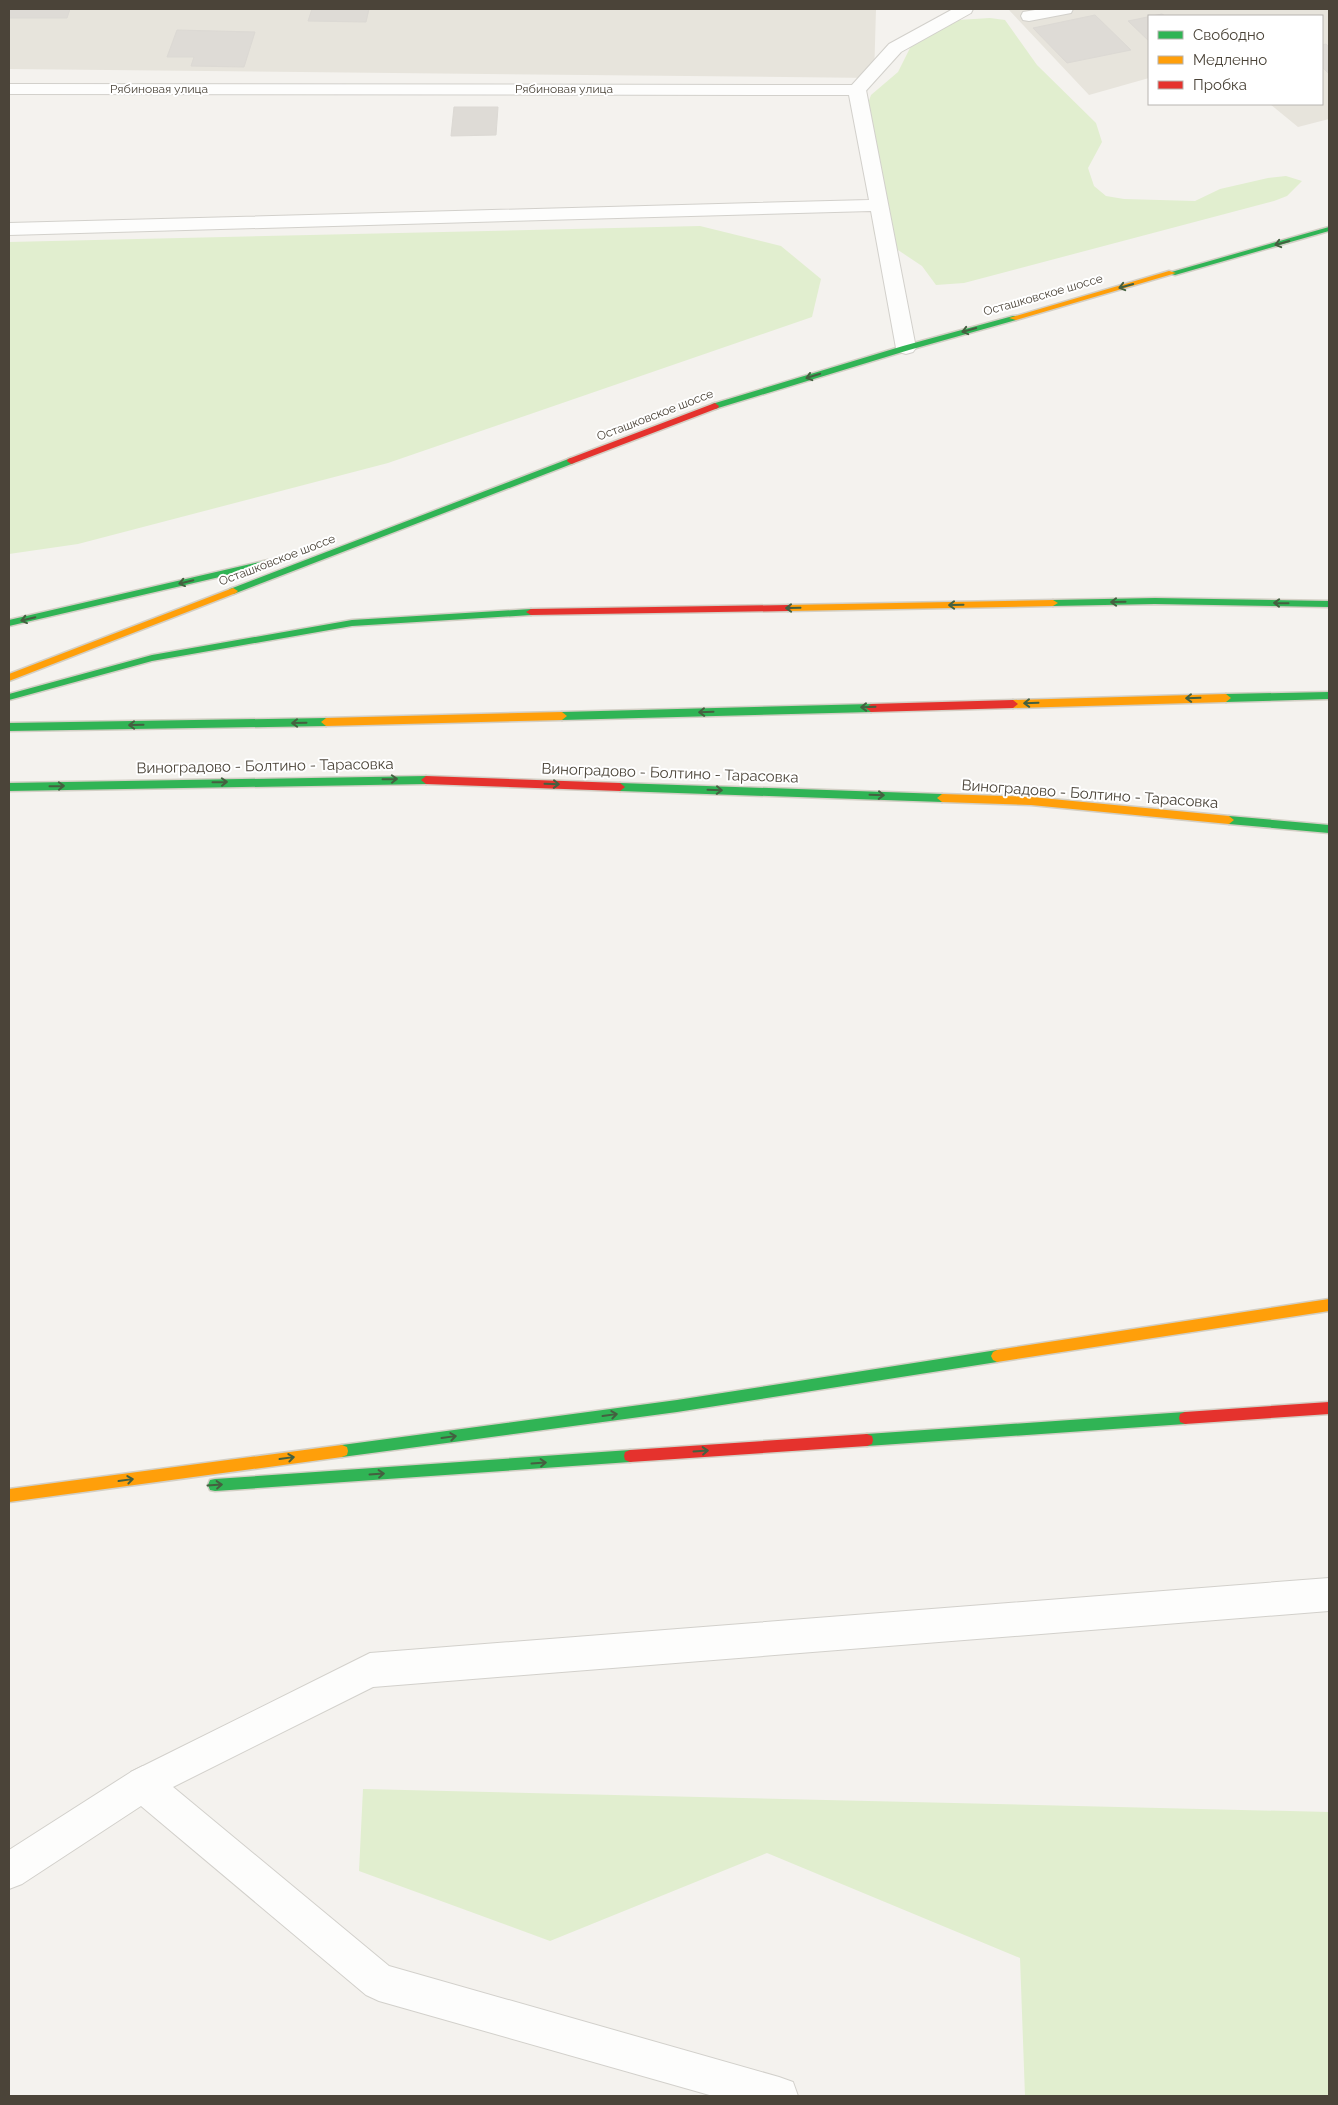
<svg xmlns="http://www.w3.org/2000/svg" width="1338" height="2105" viewBox="0 0 1338 2105" font-family="Raleway,sans-serif">
  <style>
    .residential { fill: #e7e4dc }
    .green { fill: #e1eecf }
    .building { fill: #dedbd6; stroke: #dcd9d4 }
    .lines { fill: none; stroke-linecap: round; stroke-linejoin: round }
    .lane-casing { stroke: #d2d0cb; stroke-width: 2 }
    .street-casing { stroke: #d2d0cb; stroke-width: 2 }
    .fast-casing { stroke: #d3cfc5; stroke-width: 3 }
    .slow-casing { stroke: #d3cfc5; stroke-width: 3 }
    .jam-casing { stroke: #d3cfc5; stroke-width: 3 }
    .lane { fill: #fdfdfc; fill-rule: evenodd }
    .street { fill: #fdfdfc; fill-rule: evenodd }
    .fast { fill: #30b455; fill-rule: evenodd }
    .slow { fill: #ff9f0a; fill-rule: evenodd }
    .jam { fill: #e5322d; fill-rule: evenodd }
    .oneway { stroke: #446040 }
    .labels { text-anchor: middle; dominant-baseline: central; stroke-width: 4; stroke-linejoin: round; paint-order: stroke }
    .far-street-label { font-size: 12px; fill: #4b4439; stroke: #fff }
    .street-label { font-size: 15px; fill: #4b4439; stroke: #fff }
  </style>
  <rect width="100%" height="100%" fill="#f4f2ee"/>
  <!-- residential -->
  <g class="residential">
    <polygon points="9,9 876,9 874,78 9,69"/>
    <polygon points="904,10 1329,9 1329,119 1298,127 1270,104 1322,104 1322,16 1149,16 1149,78 1089,95 1009,10"/>
  </g>
  <!-- green -->
  <g class="green">
    <polygon points="990,18 1005,20 1037,65 1096,123 1102,142 1088,168 1094,186 1106,196 1124,199 1195,201 1220,189 1268,178 1286,176 1302,181 1287,196 1274,201 964,283 936,285 922,266 874,234 867,146 859,129 871,95 898,72 910,48 926,35 958,20"/>
    <polygon points="700,226 781,246 821,279 812,317 388,463 78,544 9,554 9,242"/>
    <polygon points="363,1789 1329,1812 1329,2096 1025,2096 1020,1958 767,1853 550,1941 359,1871"/>
  </g>
  <!-- building -->
  <g class="building">
    <polygon points="9,9 70,9 67,18 9,18"/>
    <polygon points="312,9 369,9 366,22 308,21"/>
    <polygon points="1162,14 1165,16 1149,16 1149,41 1128,21"/>
    <polygon points="1095,15 1131,50 1067,63 1033,28"/>
    <polygon points="177,30 255,32 244,67 191,66 194,57 167,57"/>
    <polygon points="1326,44 1329,47 1328,73 1322,67 1322,45"/>
    <polygon points="454,107 498,107 496,135 451,136"/>
  </g>
  <g class="lines">
    <!-- lane casing -->
    <g class="lane-casing">
      <g id="lane">
        <polygon points="953,9 973,9 971,13 901,52 863,94 857,95 851,94 848,90 851,86 889,44"/>
        <polygon points="143,1766 155,1772 389,1966 779,2077 793,2082 798,2096 713,2096 379,2001 366,1995 141,1806 22,1884 9,1889 9,1850 131,1772"/>
      </g>
    </g>
    <!-- street casing -->
    <g class="street-casing">
      <g id="street">
        <polygon points="1041,9 1073,9 1071,13 1029,21 1023,20 1021,16 1023,12"/>
        <polygon points="9,84 857,85 863,86 866,90 916,348 913,352 906,354 899,352 896,348 871,211 9,235 9,223 869,200 849,95 9,94"/>
        <polygon points="1329,1578 1329,1611 373,1687 143,1802 131,1796 125,1784 131,1772 370,1653"/>
      </g>
    </g>
    <!-- fast casing -->
    <g class="fast-casing">
      <g id="fast">
        <polygon points="1329,227 1329,231 1175,275 1168,273"/>
        <polygon points="1013,316 1016,316 1016,320 909,350 718,408 715,409 711,406 712,404 903,346"/>
        <polygon points="571,458 575,461 574,463 236,593 233,594 228,591 230,589"/>
        <polygon points="268,560 273,563 271,565 9,626 9,620"/>
        <polygon points="1155,598 1329,601 1329,607 1155,604 1053,606 1048,603 1053,600"/>
        <polygon points="531,609 536,612 531,615 352,626 152,661 9,700 9,694 152,655 352,620"/>
        <polygon points="1329,692 1329,699 1226,702 1221,698 1226,694"/>
        <polygon points="871,704 876,708 871,712 562,720 557,716 562,712"/>
        <polygon points="326,718 331,722 326,726 9,731 9,723"/>
        <polygon points="426,776 431,780 426,784 9,791 9,783"/>
        <polygon points="620,783 942,794 947,798 942,802 620,791 615,787"/>
        <polygon points="1229,816 1329,825 1329,833 1229,824 1224,820"/>
        <polygon points="997,1350 1001,1352 1003,1356 1001,1360 997,1362 677,1412 342,1457 337,1455 336,1451 337,1447 342,1445 677,1400"/>
        <polygon points="1185,1412 1190,1414 1191,1418 1190,1422 1185,1424 867,1446 862,1444 861,1440 862,1436 867,1434"/>
        <polygon points="630,1450 635,1452 636,1456 635,1460 630,1462 215,1491 210,1490 208,1485 210,1480 215,1479"/>
      </g>
    </g>
    <!-- slow casing -->
    <g class="slow-casing">
      <g id="slow">
        <polygon points="1169,271 1176,273 1016,320 1009,318"/>
        <polygon points="233,588 238,591 236,593 9,681 9,674"/>
        <polygon points="1053,600 1058,603 1053,606 788,611 783,608 788,605"/>
        <polygon points="1226,694 1231,698 1226,702 1013,708 1008,704 1013,700"/>
        <polygon points="562,712 567,716 562,720 326,726 321,722 326,718"/>
        <polygon points="942,794 1031,797 1229,816 1234,820 1229,824 1031,805 942,802 937,798"/>
        <polygon points="1329,1299 1329,1311 997,1362 993,1360 991,1356 993,1352 997,1350"/>
        <polygon points="342,1445 347,1447 348,1451 347,1455 342,1457 9,1502 9,1489"/>
      </g>
    </g>
    <!-- jam casing -->
    <g class="jam-casing">
      <g id="jam">
        <polygon points="715,403 719,406 718,408 574,463 571,464 567,461 568,459"/>
        <polygon points="788,605 793,608 788,611 531,615 526,612 531,609"/>
        <polygon points="1013,700 1018,704 1013,708 871,712 866,708 871,704"/>
        <polygon points="426,776 620,783 625,787 620,791 426,784 421,780"/>
        <polygon points="1329,1402 1329,1414 1185,1424 1180,1422 1179,1418 1180,1414 1185,1412"/>
        <polygon points="867,1434 872,1436 873,1440 872,1444 867,1446 630,1462 625,1460 624,1456 625,1452 630,1450"/>
      </g>
    </g>
    <!-- lane -->
    <use href="#lane" class="lane"/>
    <!-- street -->
    <use href="#street" class="street"/>
    <!-- fast -->
    <use href="#fast" class="fast"/>
    <!-- slow -->
    <use href="#slow" class="slow"/>
    <!-- jam -->
    <use href="#jam" class="jam"/>
  </g>
  <!-- one-way arrows -->
  <defs><path id="oneway-shaft" d="M-6 0H5M1.5-3L5.5 0L1.5 3" fill="none" stroke-width="1.6" stroke-linecap="round" stroke-linejoin="round" transform="scale(1.25)"/></defs>
  <g class="oneway">
    <use href="#oneway-shaft" transform="translate(1282 243) rotate(164)"/>
    <use href="#oneway-shaft" transform="translate(1126 286) rotate(164)"/>
    <use href="#oneway-shaft" transform="translate(969 330) rotate(164)"/>
    <use href="#oneway-shaft" transform="translate(813 376) rotate(163)"/>
    <use href="#oneway-shaft" transform="translate(186 582) rotate(167)"/>
    <use href="#oneway-shaft" transform="translate(1118 602) rotate(179)"/>
    <use href="#oneway-shaft" transform="translate(1281 603) rotate(-179)"/>
    <use href="#oneway-shaft" transform="translate(956 605) rotate(179)"/>
    <use href="#oneway-shaft" transform="translate(793 608) rotate(179)"/>
    <use href="#oneway-shaft" transform="translate(28 619) rotate(167)"/>
    <use href="#oneway-shaft" transform="translate(1193 698) rotate(178)"/>
    <use href="#oneway-shaft" transform="translate(1031 703) rotate(178)"/>
    <use href="#oneway-shaft" transform="translate(868 707) rotate(178)"/>
    <use href="#oneway-shaft" transform="translate(706 712) rotate(178)"/>
    <use href="#oneway-shaft" transform="translate(299 723) rotate(179)"/>
    <use href="#oneway-shaft" transform="translate(136 725) rotate(179)"/>
    <use href="#oneway-shaft" transform="translate(390 779) rotate(-1)"/>
    <use href="#oneway-shaft" transform="translate(220 782) rotate(-1)"/>
    <use href="#oneway-shaft" transform="translate(552 784) rotate(2)"/>
    <use href="#oneway-shaft" transform="translate(57 786) rotate(-1)"/>
    <use href="#oneway-shaft" transform="translate(715 790) rotate(2)"/>
    <use href="#oneway-shaft" transform="translate(877 795) rotate(2)"/>
    <use href="#oneway-shaft" transform="translate(610 1415) rotate(-8)"/>
    <use href="#oneway-shaft" transform="translate(449 1437) rotate(-8)"/>
    <use href="#oneway-shaft" transform="translate(701 1451) rotate(-4)"/>
    <use href="#oneway-shaft" transform="translate(287 1458) rotate(-8)"/>
    <use href="#oneway-shaft" transform="translate(539 1463) rotate(-4)"/>
    <use href="#oneway-shaft" transform="translate(377 1474) rotate(-4)"/>
    <use href="#oneway-shaft" transform="translate(126 1480) rotate(-8)"/>
    <use href="#oneway-shaft" transform="translate(215 1485) rotate(-4)"/>
  </g>
  <g class="labels">
    <!-- far-street labels -->
    <g class="far-street-label">
      <text x="159" y="89">Рябиновая улица</text>
      <text x="564" y="89">Рябиновая улица</text>
      <text transform="translate(1043 295) rotate(-16)">Осташковское шоссе</text>
      <text transform="translate(655 415) rotate(-21)">Осташковское шоссе</text>
      <text transform="translate(277 560) rotate(-21)">Осташковское шоссе</text>
    </g>
    <!-- street labels -->
    <g class="street-label">
      <text transform="translate(265 766) rotate(-1)">Виноградово - Болтино - Тарасовка</text>
      <text transform="translate(670 773) rotate(2)">Виноградово - Болтино - Тарасовка</text>
      <text transform="translate(1090 794) rotate(4)">Виноградово - Болтино - Тарасовка</text>
    </g>
  </g>
  <!-- border -->
  <rect width="1338" height="2105" fill="none" stroke="#4b4439" stroke-width="20"/>
  <!-- legend -->
  <rect x="1148" y="15" width="175" height="90" fill="#ffffff" stroke="#b7b4b0"/>
  <rect x="1158" y="31" width="25" height="8" fill="#30b455" stroke="#b7b4b0"/>
  <text x="1193" y="40" font-size="15" fill="#4b4439">Свободно</text>
  <rect x="1158" y="56" width="25" height="8" fill="#ff9f0a" stroke="#b7b4b0"/>
  <text x="1193" y="65" font-size="15" fill="#4b4439">Медленно</text>
  <rect x="1158" y="81" width="25" height="8" fill="#e5322d" stroke="#b7b4b0"/>
  <text x="1193" y="90" font-size="15" fill="#4b4439">Пробка</text>
</svg>
